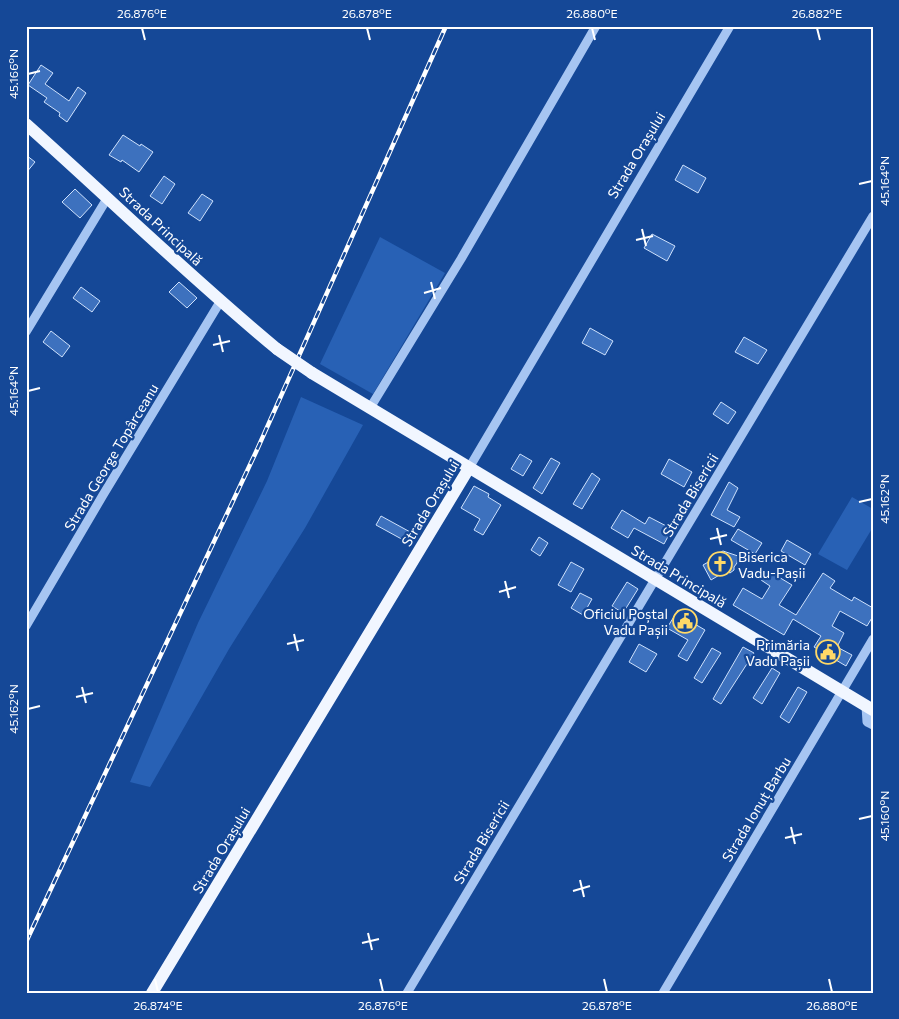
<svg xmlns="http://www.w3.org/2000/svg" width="899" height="1019" viewBox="0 0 899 1019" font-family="Commissioner,sans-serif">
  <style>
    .green { fill: #2861b5 }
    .building { fill: #3d71be; stroke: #cee1fc }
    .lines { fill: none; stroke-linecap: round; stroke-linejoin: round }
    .minor { stroke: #a6c5f2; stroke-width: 9 }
    .major { stroke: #f1f6ff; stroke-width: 12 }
    .rail-casing { stroke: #fff; stroke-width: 4.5 }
    .rail { stroke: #154897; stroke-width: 2.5; stroke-dasharray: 8; stroke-linecap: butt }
    .major-bridge { stroke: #f1f6ff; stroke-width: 12 }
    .ticks { fill: none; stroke: #fff; stroke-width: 2 }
    .labels { text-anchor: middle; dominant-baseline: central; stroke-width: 4.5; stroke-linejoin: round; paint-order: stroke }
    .street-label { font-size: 14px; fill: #fff; stroke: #154897 }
    .poi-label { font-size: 14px; fill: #fff; stroke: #154897; text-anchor: end }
    .neatline { fill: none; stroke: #fff; stroke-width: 2 }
    .ticks-label { font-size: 12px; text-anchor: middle; fill: #fff }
  </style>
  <rect width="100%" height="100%" fill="#154897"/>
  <!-- green -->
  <g class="green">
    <polygon points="380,237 445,273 373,394 320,364"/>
    <polygon points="301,397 363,425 305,528 229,649 150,787 130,782 198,623 267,481"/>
    <polygon points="852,497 873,509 873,527 847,570 818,554"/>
  </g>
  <!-- building -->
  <g class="building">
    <polygon points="41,65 53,73 45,84 69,101 78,87 86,93 67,122 59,116 60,113 44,102 47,98 28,85"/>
    <polygon points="123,135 140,146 141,144 153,152 139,172 122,160 121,162 109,155"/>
    <polygon points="26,155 35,162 26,173"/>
    <polygon points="683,165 706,178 698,193 675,180"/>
    <polygon points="164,176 175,184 162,204 150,196"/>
    <polygon points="75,189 92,205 80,218 62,202"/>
    <polygon points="202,194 213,201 200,221 188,213"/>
    <polygon points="652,234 675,246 667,261 644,248"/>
    <polygon points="179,282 197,298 187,308 169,292"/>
    <polygon points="81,287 100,301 92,312 73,298"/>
    <polygon points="590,328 613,341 605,355 582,343"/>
    <polygon points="51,331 70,346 62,357 43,342"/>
    <polygon points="744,337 767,350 758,364 735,352"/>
    <polygon points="721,402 736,412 728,424 713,414"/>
    <polygon points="520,454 532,461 523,476 511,469"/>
    <polygon points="551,458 560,463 542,494 533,488"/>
    <polygon points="669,459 692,472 684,487 661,474"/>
    <polygon points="592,473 600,479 582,509 573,504"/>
    <polygon points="729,482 738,488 727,510 740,517 734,527 711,515"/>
    <polygon points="474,486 489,494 488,497 501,505 483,535 474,530 480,519 461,508"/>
    <polygon points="622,510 645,524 649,517 672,529 664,544 634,528 628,538 611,528"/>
    <polygon points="381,516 412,533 407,542 376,525"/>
    <polygon points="738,529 762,543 755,554 731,540"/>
    <polygon points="539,537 548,543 540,556 531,550"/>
    <polygon points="787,540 811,554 805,565 781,551"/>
    <polygon points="723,551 738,556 737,563 734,567 734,570 730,573 726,571 711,580 703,565 719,556 719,553"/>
    <polygon points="571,562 584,569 571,592 558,585"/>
    <polygon points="767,570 792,585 779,605 796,615 823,573 835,581 830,588 852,601 854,597 873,608 873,616 867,626 840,611 832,626 844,633 837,647 852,655 846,666 814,647 821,636 793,619 784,635 733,605 743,588 762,599 770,586 761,580"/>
    <polygon points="627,582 638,589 623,613 612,606"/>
    <polygon points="580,593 592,599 583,615 571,608"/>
    <polygon points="678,610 695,620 693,623 705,630 687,661 678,656 688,640 667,628"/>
    <polygon points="639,644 657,654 646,672 629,662"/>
    <polygon points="743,647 754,653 721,704 713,699"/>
    <polygon points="712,648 721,653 702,683 694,678"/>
    <polygon points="772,668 780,673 762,704 753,698"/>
    <polygon points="798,687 807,692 789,723 780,717"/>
  </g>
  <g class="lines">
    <!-- minor -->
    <g class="minor">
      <polyline points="26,332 108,197"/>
      <polyline points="370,408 461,259 596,26"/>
      <polyline points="469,468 730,26"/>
      <polyline points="26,626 103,495 220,302"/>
      <polyline points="866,706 867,722 873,725"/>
      <polyline points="407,993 873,216"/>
      <polyline points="663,993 873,639"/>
    </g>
    <!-- major -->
    <g class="major">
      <path d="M26 124C110 199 190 277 277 349"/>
      <polyline points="312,373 873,710"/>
      <polyline points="152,993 469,468"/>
    </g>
    <!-- rail casing -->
    <g class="rail-casing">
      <polyline id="rail" points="26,942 256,452 446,26"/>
    </g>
    <!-- rail -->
    <use href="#rail" class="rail"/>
    <!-- major-bridge -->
    <polyline class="major-bridge" points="277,349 312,373"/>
  </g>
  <!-- ticks -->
  <path class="ticks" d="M142 28 145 40M367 28 370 40M592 28 595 40M817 28 820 40M28 74 40 71M859 184 872 181M642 229 646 246M636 240 653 236M431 282 435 299M424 293 441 288M219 335 223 352M213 345 230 341M28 391 40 388M859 502 872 499M717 528 721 545M710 539 727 535M505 581 509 598M499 592 516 587M294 634 298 651M287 644 304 640M82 687 86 703M76 697 93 693M28 709 40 706M859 819 872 816M791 827 795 844M785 838 802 834M580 880 584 897M573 891 590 886M368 933 372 950M362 943 379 939M155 979 158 992M380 979 383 992M604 979 607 992M829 979 832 992"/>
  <!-- icons -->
  <defs>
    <g id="church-ring" transform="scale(1.25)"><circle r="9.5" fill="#154897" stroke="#ffd967" stroke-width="1.5"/><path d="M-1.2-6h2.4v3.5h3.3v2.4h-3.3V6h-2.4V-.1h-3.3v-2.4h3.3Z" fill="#ffd967"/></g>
    <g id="civic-ring" transform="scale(1.25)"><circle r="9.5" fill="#154897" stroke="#ffd967" stroke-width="1.5"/><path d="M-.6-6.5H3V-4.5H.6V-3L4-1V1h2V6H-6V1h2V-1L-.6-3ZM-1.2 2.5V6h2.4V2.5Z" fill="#ffd967"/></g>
  </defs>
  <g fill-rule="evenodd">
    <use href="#church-ring" x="720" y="564"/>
    <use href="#civic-ring" x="685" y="621"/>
    <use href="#civic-ring" x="828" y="652"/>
  </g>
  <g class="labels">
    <!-- street labels -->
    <g class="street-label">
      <text transform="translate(636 155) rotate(-59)">Strada Orașului</text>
      <text transform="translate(161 226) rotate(43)">Strada Principală</text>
      <text transform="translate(111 457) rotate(-59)">Strada George Topârceanu</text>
      <text transform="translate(690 495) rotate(-59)">Strada Bisericii</text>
      <text transform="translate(430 503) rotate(-59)">Strada Orașului</text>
      <text transform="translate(679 576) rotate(31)">Strada Principală</text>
      <text transform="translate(756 809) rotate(-59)">Strada Ionuț Barbu</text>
      <text transform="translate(481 842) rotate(-59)">Strada Bisericii</text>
      <text transform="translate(221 850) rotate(-59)">Strada Orașului</text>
    </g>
    <!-- poi labels -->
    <g class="poi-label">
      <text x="738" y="556" text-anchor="start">Biserica<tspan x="738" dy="16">Vadu-Pașii</tspan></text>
      <text x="668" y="613">Oficiul Poștal<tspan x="668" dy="16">Vadu Pașii</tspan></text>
      <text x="810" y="644">Primăria<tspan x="810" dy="16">Vadu Pașii</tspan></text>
    </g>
  </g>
  <!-- border -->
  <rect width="899" height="1019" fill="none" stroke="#154897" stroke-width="55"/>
  <rect x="28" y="28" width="844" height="964" class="neatline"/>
  <g class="ticks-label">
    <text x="142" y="18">26.876°E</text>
    <text x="367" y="18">26.878°E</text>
    <text x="592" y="18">26.880°E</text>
    <text x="817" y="18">26.882°E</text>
    <text transform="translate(14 74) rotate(-90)" y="4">45.166°N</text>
    <text transform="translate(885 181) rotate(-90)" y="4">45.164°N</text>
    <text transform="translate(14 391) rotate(-90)" y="4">45.164°N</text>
    <text transform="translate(885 499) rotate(-90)" y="4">45.162°N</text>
    <text transform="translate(14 709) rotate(-90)" y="4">45.162°N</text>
    <text transform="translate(885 816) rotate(-90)" y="4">45.160°N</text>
    <text x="158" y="1010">26.874°E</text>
    <text x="383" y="1010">26.876°E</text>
    <text x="607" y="1010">26.878°E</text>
    <text x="832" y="1010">26.880°E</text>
  </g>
</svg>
